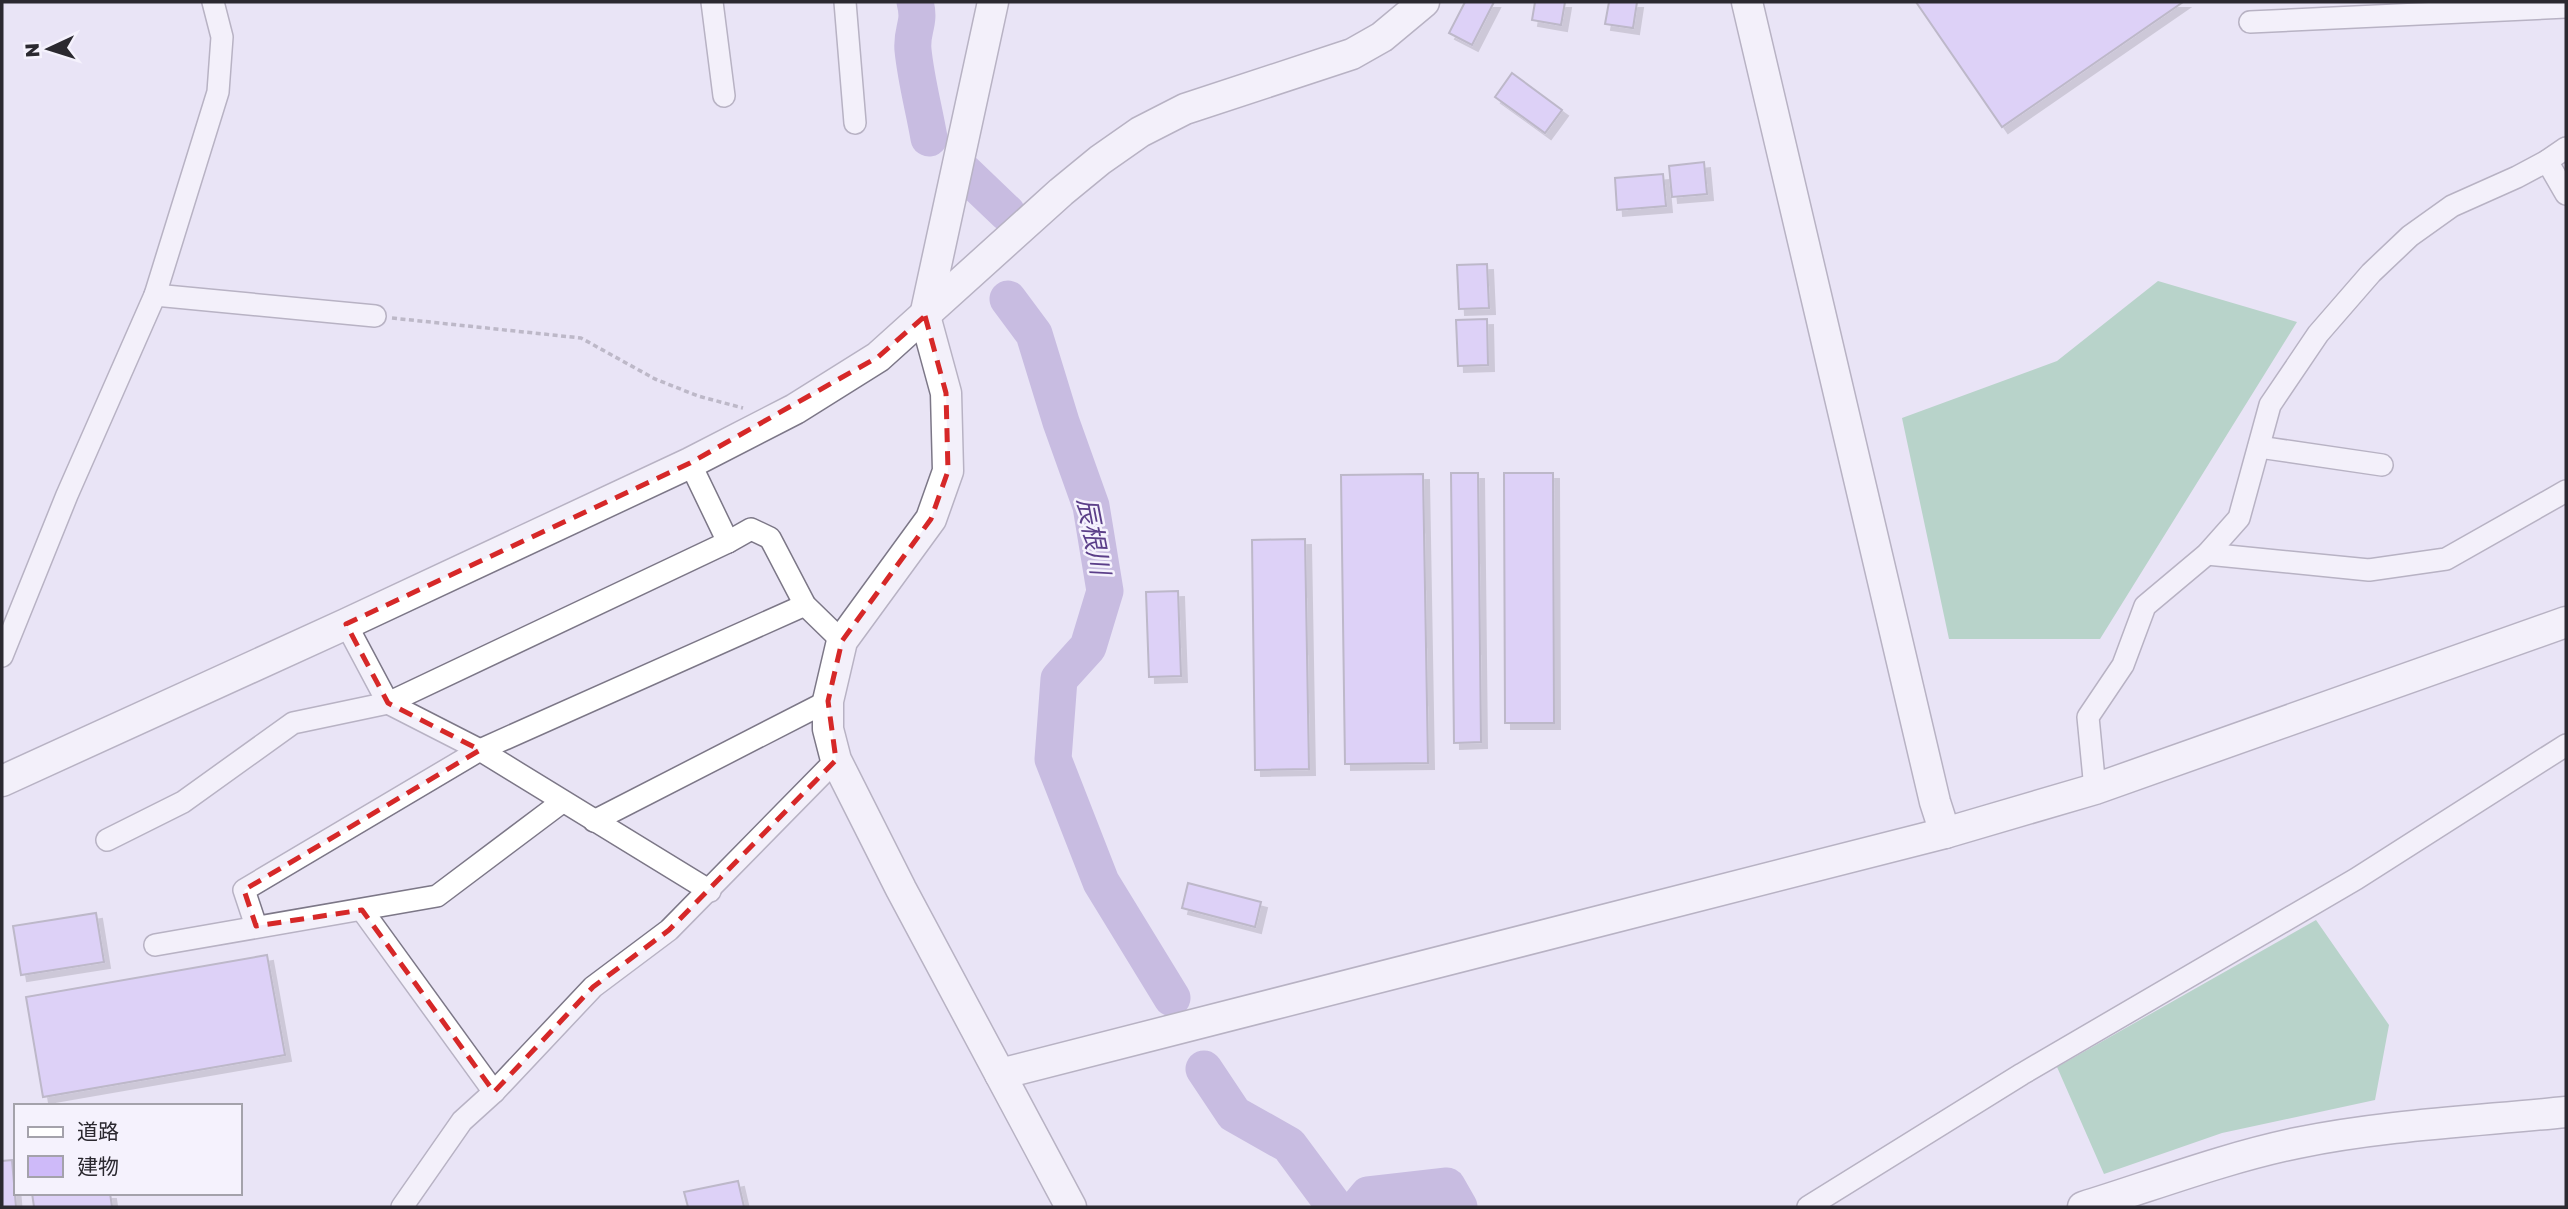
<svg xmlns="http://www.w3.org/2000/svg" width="2568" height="1209" viewBox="0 0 2568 1209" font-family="'Golos Text','Noto Sans JP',sans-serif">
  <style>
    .forest { fill: #7dbe95 }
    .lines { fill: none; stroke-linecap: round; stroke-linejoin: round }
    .river { stroke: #9f8cc8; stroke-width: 37 }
    .building { fill: #cebaf9; stroke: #888393; stroke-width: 2; filter: url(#shadow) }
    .street-casing { stroke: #7c7787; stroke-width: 24 }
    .secondary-casing { stroke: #7c7787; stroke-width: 33 }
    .path { stroke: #878490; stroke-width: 3.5; stroke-dasharray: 5 3.5; stroke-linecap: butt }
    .street { stroke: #fff; stroke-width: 21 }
    .secondary { stroke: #fff; stroke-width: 30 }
    .marked { fill: none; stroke: #d62828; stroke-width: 5; stroke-dasharray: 14 9; stroke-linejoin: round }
    .labels { text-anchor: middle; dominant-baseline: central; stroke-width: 5; stroke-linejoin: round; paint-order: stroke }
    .water-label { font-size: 26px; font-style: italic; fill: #5b3f89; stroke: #f5f2fd }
  </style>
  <defs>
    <filter id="shadow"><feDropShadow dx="6" dy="6" stdDeviation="0" flood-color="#0004"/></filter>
  </defs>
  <rect width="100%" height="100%" fill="#e9e4f5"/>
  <!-- forest -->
  <g class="forest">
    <polygon points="2158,281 2297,322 2100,639 1949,639 1902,418 2057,361"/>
    <polygon points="2316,920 2389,1025 2375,1100 2222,1133 2104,1174 2057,1067"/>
  </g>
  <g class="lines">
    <!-- river -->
    <g class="river">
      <path d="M915 2C921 24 911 29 913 50 916 80 924 109 929 138"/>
      <polyline points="964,172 1007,213"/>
      <polyline points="1008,299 1034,334 1061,422 1091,506 1105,591 1088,647 1059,679 1053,759 1101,882 1172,998"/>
      <polyline points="1204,1069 1234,1114 1289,1145 1335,1207"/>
      <polyline points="1358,1207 1368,1195 1447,1186 1459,1207"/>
    </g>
  </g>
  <!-- building -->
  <g class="building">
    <polygon points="1465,2 1494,2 1472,45 1449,33"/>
    <polygon points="1535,2 1565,2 1561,25 1532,20"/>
    <polygon points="1609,2 1637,2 1633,28 1605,24"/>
    <polygon points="1916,2 2183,2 2002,127"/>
    <polygon points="1512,73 1562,110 1545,133 1495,97"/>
    <polygon points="1704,162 1707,194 1672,197 1669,166"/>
    <polygon points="1663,174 1666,206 1617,210 1615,178"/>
    <polygon points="1487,264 1489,308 1459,309 1457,265"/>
    <polygon points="1487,319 1488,365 1458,366 1456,320"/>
    <polygon points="1451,473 1478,473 1481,742 1454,743"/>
    <polygon points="1504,473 1553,473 1554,723 1505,723"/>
    <polygon points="1423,474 1428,763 1345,764 1341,475"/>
    <polygon points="1305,539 1309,769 1255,770 1252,540"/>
    <polygon points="1178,591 1181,676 1149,677 1146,592"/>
    <polygon points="1188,883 1261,902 1255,927 1182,908"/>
    <polygon points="96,913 104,962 21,975 13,926"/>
    <polygon points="267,955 285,1055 43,1097 26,997"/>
    <polygon points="12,1160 16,1207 2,1207 2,1161"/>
    <polygon points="738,1181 744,1207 688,1207 684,1192"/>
    <polygon points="32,1193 110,1193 112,1207 34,1207"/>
  </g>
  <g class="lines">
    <!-- street casing -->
    <g class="street-casing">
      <g id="street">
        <polyline points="712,2 724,96"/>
        <polyline points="845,2 855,123"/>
        <polyline points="2250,22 2566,7"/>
        <polyline points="2547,161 2566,194"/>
        <polyline points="155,295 375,316"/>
        <polyline points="2259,447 2382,465"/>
        <polyline points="690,463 728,542"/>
        <polyline points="2207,554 2369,570 2446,559 2566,491"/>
        <polyline points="346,624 388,703 480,750 710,891"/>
        <polyline points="2,656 67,495 155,295 218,92 222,37 213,2"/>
        <polyline points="2095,789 2088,717 2123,665 2145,606 2207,554 2239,518 2270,405 2318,334 2371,273 2410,236 2452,206 2517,177 2547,161 2566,148"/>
        <polyline points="594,821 828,701"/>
        <polyline points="107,840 183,802 293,723 388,703 728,542 751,529 770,538 805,605 842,641"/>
        <polyline points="362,910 494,1092"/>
        <polyline points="256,926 244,890 480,750 805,605"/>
        <polyline points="155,945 437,896 562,802"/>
        <polyline points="402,1207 462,1121 494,1092 593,987 669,930 836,760"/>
        <polyline points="1808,1207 2022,1074 2356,879 2566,745"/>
      </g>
    </g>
    <!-- secondary casing -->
    <g class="secondary-casing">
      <g id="secondary">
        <polyline points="993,2 925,316 946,393 948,471 931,519 842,641 828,701 828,729 836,760 901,889 1071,1207"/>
        <polyline points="1747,2 1935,802 1945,833 2095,789 2566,622"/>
        <polyline points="2,781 346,624 690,463 795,409 878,357 1061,192 1100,160 1140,132 1185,109 1352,54 1382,37 1424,2"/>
        <polyline points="1000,1074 1945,833"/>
        <path d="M2083 1207C2154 1185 2225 1158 2297 1143 2385 1125 2477 1121 2566 1112"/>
      </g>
    </g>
    <!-- path -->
    <polyline class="path" points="392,318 581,338 655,379 698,396 743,408"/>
    <!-- street -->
    <use href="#street" class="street"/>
    <!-- secondary -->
    <use href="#secondary" class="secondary"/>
  </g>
  <!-- marked area -->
  <path d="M0 0H2568V1209H0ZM925 316 946 393 948 471 931 519 842 641 828 701 836 760 669 930 593 987 494 1092 362 910 256 926 244 890 480 750 388 703 346 624 690 463 878 357Z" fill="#e9e4f5" fill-opacity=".55" fill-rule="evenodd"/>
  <path class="marked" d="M925 316 946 393 948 471 931 519 842 641 828 701 836 760 669 930 593 987 494 1092 362 910 256 926 244 890 480 750 388 703 346 624 690 463 878 357Z"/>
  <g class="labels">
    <!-- water labels -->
    <g class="water-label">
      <text transform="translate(1094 536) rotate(79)">辰根川</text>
    </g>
  </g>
  <!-- border -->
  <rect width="2568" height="1209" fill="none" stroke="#2b2930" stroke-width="7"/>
  <!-- legend -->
  <rect x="14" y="1104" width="228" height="91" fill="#f5f2fd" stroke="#a4a2ab" stroke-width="2"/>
  <rect x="28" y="1127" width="35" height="10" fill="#ffffff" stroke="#a4a2ab" stroke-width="2"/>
  <text x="77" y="1139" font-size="21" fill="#2b2930">道路</text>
  <rect x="28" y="1156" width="35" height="21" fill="#cebaf9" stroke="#a4a2ab" stroke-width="2"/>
  <text x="77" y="1174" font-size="21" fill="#2b2930">建物</text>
  <!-- north arrow -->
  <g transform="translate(49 49) rotate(266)" stroke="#f5f2fd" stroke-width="5" paint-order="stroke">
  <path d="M0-5L12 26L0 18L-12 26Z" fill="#2b2930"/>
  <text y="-10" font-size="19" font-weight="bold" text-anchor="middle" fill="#2b2930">N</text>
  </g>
</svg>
